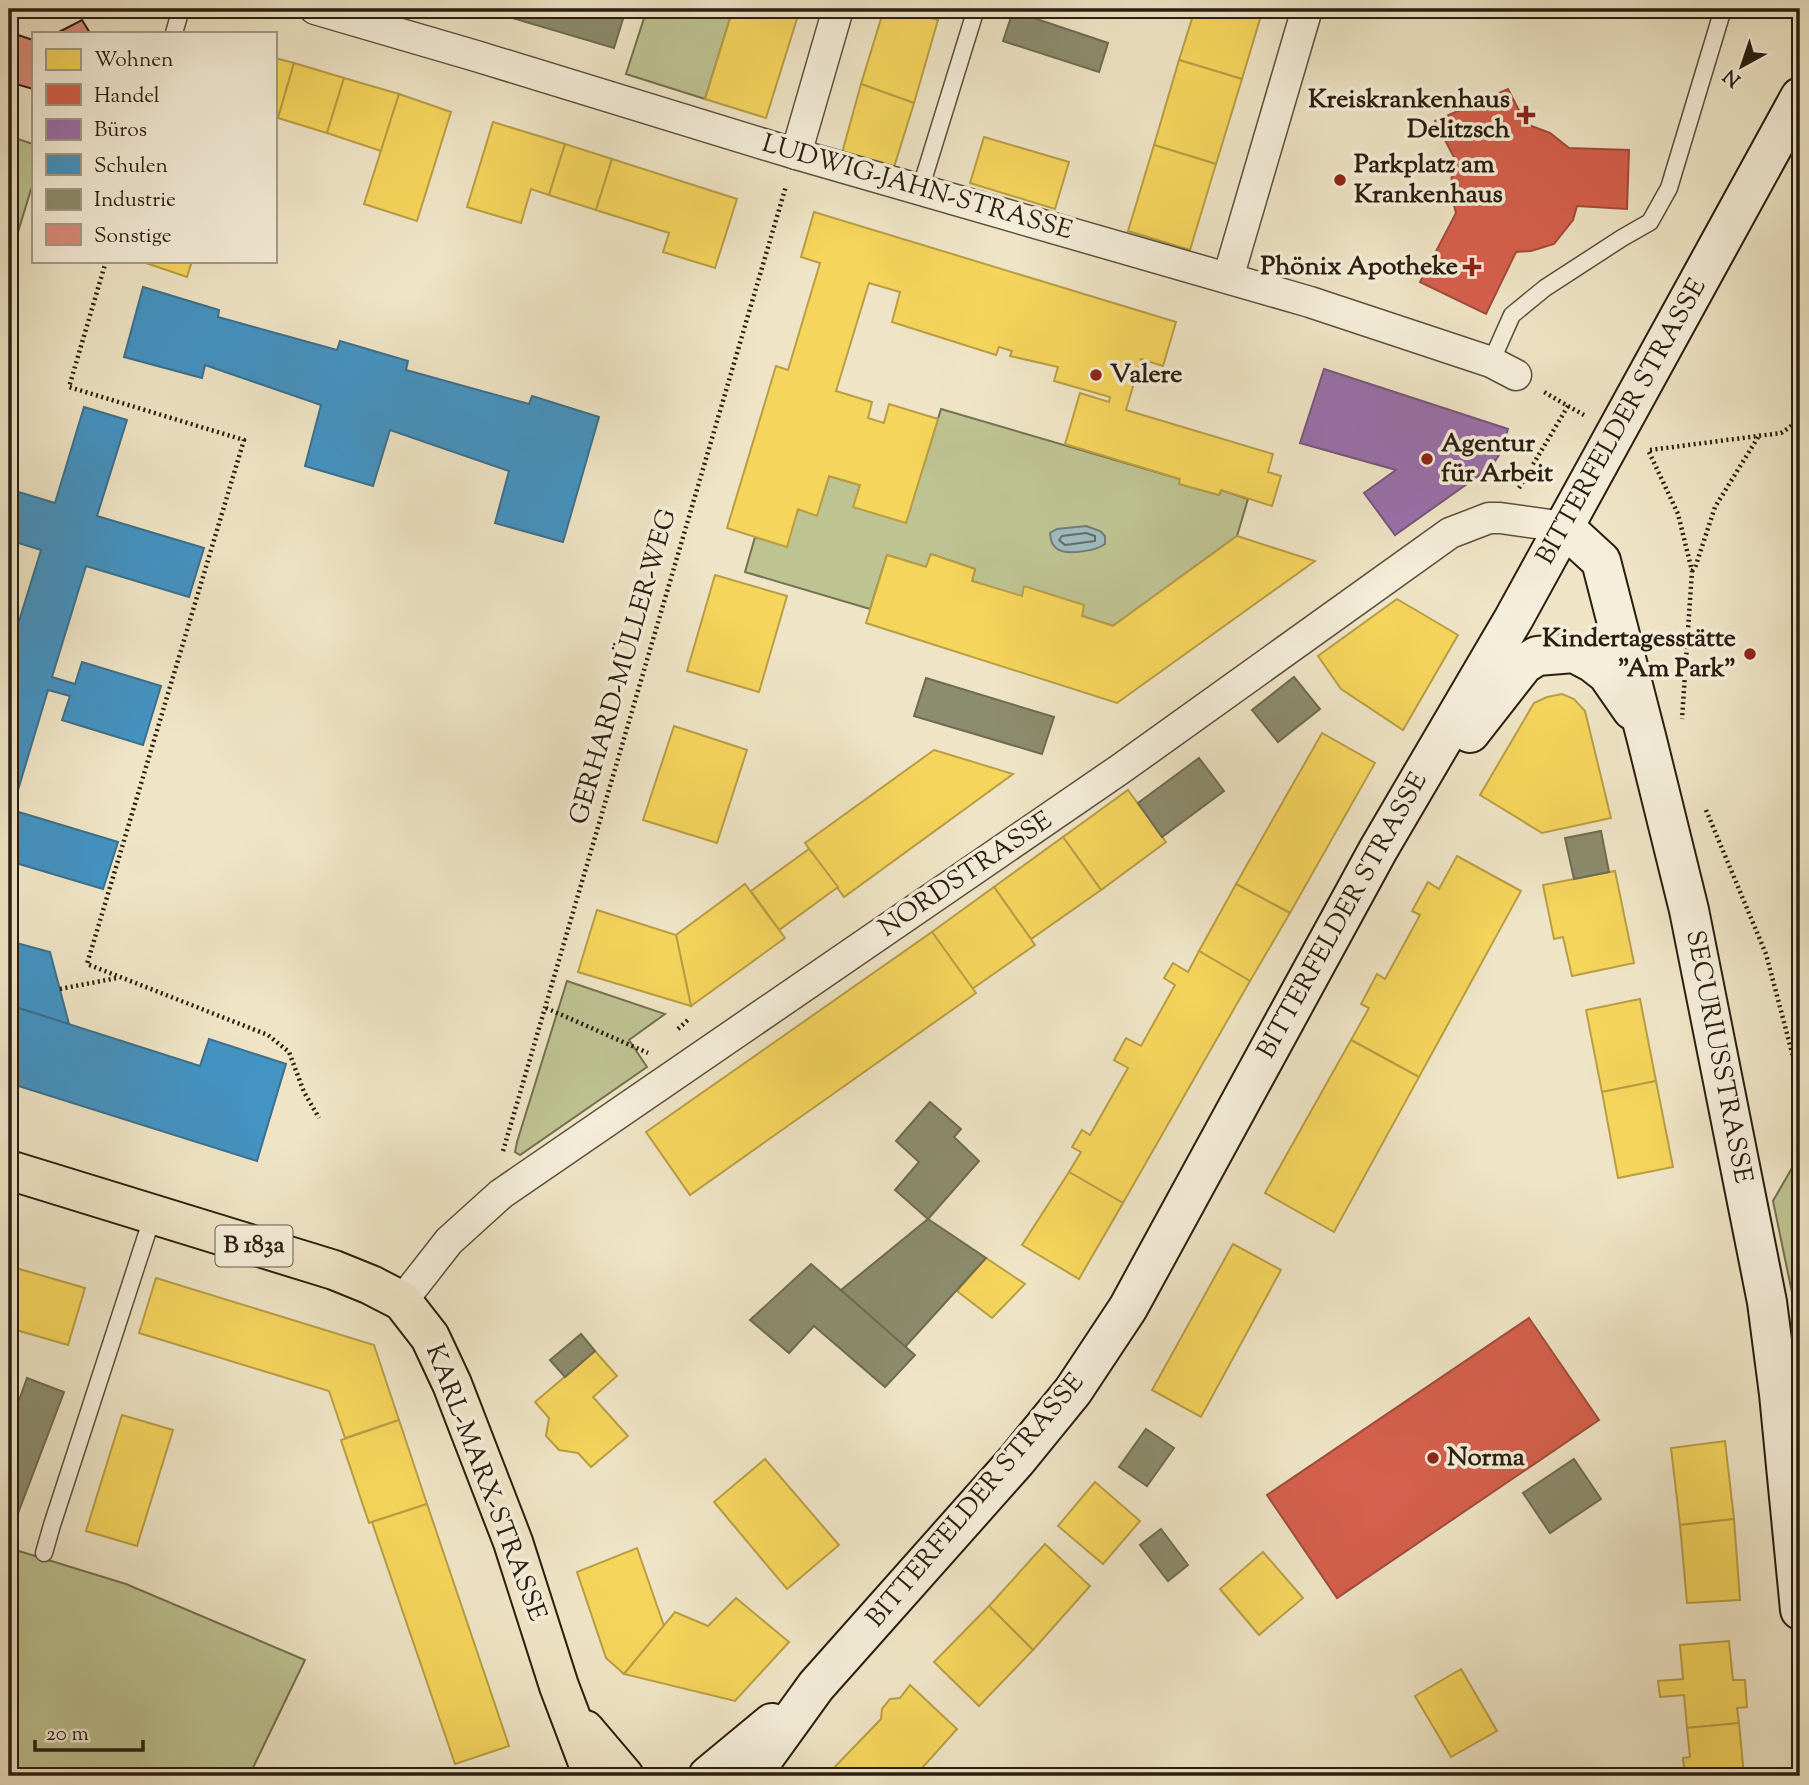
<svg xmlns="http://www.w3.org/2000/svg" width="1809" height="1785" viewBox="0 0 1809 1785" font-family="'Sorts Mill Goudy',serif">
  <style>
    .green { fill: #bec392; stroke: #747051; stroke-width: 2 }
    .water { fill: #9fbcc0; stroke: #707d7a; stroke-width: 2 }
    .homes { fill: #f6d55c; stroke: #b99e45; stroke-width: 2 }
    .shops { fill: #d6604d; stroke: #a24c3b; stroke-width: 2 }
    .offices { fill: #9970ab; stroke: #78577c; stroke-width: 2 }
    .schools { fill: #4393c3; stroke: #3c708d; stroke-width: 2 }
    .industry { fill: #8c8c6e; stroke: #6f6b52; stroke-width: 2 }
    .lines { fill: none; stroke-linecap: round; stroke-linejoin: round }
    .shore { stroke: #646d68; stroke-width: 2 }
    .building { fill: #da8e7c; stroke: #2a1e10; stroke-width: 2 }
    .lane-casing { stroke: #5b503e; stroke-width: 19 }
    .street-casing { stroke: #5b503e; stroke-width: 33 }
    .secondary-casing { stroke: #2a1e10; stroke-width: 42 }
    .primary-casing { stroke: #2a1e10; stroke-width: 42 }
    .path { stroke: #2a1e10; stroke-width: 4.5; stroke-dasharray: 2 3.5; stroke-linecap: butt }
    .lane { stroke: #f5eeda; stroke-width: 16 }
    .street { stroke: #f5eeda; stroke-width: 30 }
    .secondary { stroke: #f5eeda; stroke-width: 38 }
    .primary { stroke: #efe5c6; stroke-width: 38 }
    .poi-dot { fill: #8f2418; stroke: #f5eeda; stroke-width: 2.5 }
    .labels { text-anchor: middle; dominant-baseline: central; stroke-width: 7; stroke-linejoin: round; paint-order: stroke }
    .shield { fill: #f5eeda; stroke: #675c4d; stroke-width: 2 }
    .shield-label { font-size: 24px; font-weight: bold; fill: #2a1e10 }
    .poi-label { font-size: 26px; font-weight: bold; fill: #2a1e10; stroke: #f5eeda; text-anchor: start }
    .street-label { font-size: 26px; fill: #2a1e10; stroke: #f5eeda }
  </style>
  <rect width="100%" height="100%" fill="#efe5c6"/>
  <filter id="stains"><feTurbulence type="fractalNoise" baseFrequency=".00286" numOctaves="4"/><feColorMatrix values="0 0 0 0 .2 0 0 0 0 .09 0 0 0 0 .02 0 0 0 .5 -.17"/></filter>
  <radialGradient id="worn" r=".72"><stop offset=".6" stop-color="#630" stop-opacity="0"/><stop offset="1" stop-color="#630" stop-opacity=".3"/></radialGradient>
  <!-- green -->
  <g class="green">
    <polygon points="647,9 733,9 705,99 626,74"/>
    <polygon points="15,138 33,144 33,183 9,261 9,158"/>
    <polygon points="941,409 1180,479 1180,484 1219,495 1221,490 1248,499 1237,536 1113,626 972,581 975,569 931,554 926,567 887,555 870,609 745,572 755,537 786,546 798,509 817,515 829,476 860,485 854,507 906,522"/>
    <polygon points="567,981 665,1014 629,1040 647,1067 520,1155 515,1152 517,1142"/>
    <polygon points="1800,1154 1800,1331 1773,1201"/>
    <polygon points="9,1548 126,1584 305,1660 249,1776 9,1776"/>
  </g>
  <!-- water -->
  <path class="water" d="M1086 526 1100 531 1105 536V544C1096 551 1065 556 1056 548 1051 544 1051 539 1050 533L1057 529Z"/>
  <!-- homes -->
  <g class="homes">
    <polygon points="733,9 800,9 766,118 705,99"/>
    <polygon points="884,9 906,9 938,20 914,103 861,84"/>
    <polygon points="906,9 941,9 938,20"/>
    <polygon points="1195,9 1263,9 1242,79 1179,60"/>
    <polygon points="275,58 294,63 278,118 275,117"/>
    <polygon points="1179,60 1242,79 1216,164 1154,145"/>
    <polygon points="294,63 344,78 327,133 278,118"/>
    <polygon points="344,78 399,94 381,151 327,133"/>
    <polygon points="861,84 914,103 894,167 842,153"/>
    <polygon points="399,94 451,112 417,221 364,204"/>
    <polygon points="493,122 565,144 549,195 531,189 521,223 467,207"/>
    <polygon points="984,137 1069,162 1055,209 970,183"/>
    <polygon points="565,144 612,159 596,210 549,195"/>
    <polygon points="1154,145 1216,164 1190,250 1128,231"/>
    <polygon points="612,159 737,199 715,268 663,252 669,233 596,210"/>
    <polygon points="814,212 1176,322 1163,366 1141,359 1126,410 1273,454 1268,472 1281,476 1272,506 1221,490 1219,495 1179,484 1180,479 1065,444 1080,393 1109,402 1110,397 1054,381 1058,367 1010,356 1012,351 999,347 996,355 892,322 900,292 869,283 836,391 872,402 868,418 884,423 889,404 938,419 906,523 853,507 860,485 829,476 817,516 798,509 787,547 727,528 776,366 788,370 820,263 801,257"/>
    <polygon points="140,261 192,261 187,277"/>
    <polygon points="1237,536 1315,561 1117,703 866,623 887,555 926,567 931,554 975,569 972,581 1022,596 1024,586 1084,605 1082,616 1113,626"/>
    <polygon points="715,575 787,596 759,692 687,671"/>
    <polygon points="1397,599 1458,635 1403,730 1341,689 1318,656"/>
    <polygon points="1562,694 1574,699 1585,711 1611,818 1542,833 1480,795 1534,703 1547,697"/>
    <polygon points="674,726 747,750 717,843 643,820"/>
    <polygon points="1322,733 1375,763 1290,913 1236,884"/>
    <polygon points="934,750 1013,774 844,897 805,843"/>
    <polygon points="1128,790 1166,842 1101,890 1063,837"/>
    <polygon points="1063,837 1101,890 1031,939 994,887"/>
    <polygon points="809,849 838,887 779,930 751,891"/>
    <polygon points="1457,856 1521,891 1419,1077 1351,1040 1369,1008 1361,1004 1377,974 1385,979 1420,915 1412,911 1428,882 1439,889"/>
    <polygon points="1615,871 1634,963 1572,976 1563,937 1554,939 1543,885"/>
    <polygon points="745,884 785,938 691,1006 676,935"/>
    <polygon points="1236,884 1290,913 1250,981 1199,951"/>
    <polygon points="994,887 1035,945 972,989 932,932"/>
    <polygon points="597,910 676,935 691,1006 578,972"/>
    <polygon points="932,932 976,993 690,1195 646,1132"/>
    <polygon points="1199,951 1250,981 1123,1203 1069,1172 1081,1152 1072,1147 1082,1130 1090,1135 1128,1068 1114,1060 1126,1038 1141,1046 1175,985 1164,978 1173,963 1188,972"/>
    <polygon points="1640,999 1656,1081 1602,1092 1586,1010"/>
    <polygon points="1351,1040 1419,1077 1334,1232 1265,1193"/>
    <polygon points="1656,1081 1673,1167 1618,1178 1602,1092"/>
    <polygon points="1069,1172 1123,1203 1079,1279 1022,1245"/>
    <polygon points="1233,1244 1281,1270 1201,1417 1152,1390"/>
    <polygon points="986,1258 1025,1284 992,1318 957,1291"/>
    <polygon points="9,1266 85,1288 68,1345 9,1328"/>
    <polygon points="156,1278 374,1345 399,1420 345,1438 329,1391 139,1333"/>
    <polygon points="595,1351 617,1376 593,1397 628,1436 591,1467 578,1453 559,1450 546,1436 549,1418 535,1402"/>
    <polygon points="122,1415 173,1430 137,1546 86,1531"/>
    <polygon points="399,1420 427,1504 369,1523 341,1440"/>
    <polygon points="1725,1441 1734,1519 1680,1525 1671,1448"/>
    <polygon points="765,1459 839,1545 787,1589 714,1502"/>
    <polygon points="1095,1482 1140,1521 1103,1564 1058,1526"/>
    <polygon points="427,1504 509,1746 455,1764 372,1522"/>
    <polygon points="1734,1519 1740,1600 1687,1603 1680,1525"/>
    <polygon points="1045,1544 1090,1586 1033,1650 989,1606"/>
    <polygon points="637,1548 664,1626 624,1674 606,1658 577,1572"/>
    <polygon points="1263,1552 1303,1598 1259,1635 1220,1589"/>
    <polygon points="736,1598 789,1642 735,1701 624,1674 675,1612 708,1626"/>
    <polygon points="989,1606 1033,1650 979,1706 934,1662"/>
    <polygon points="1729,1641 1733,1680 1745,1680 1747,1707 1737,1708 1739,1723 1687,1728 1684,1695 1660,1697 1658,1681 1683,1679 1680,1645"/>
    <polygon points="1461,1669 1497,1731 1451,1757 1415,1696"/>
    <polygon points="910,1685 957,1729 915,1776 826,1776 881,1719 882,1709 890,1699 900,1698"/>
    <polygon points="1739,1723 1744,1776 1685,1776 1683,1758 1690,1757 1687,1728"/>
  </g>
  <!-- shops -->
  <g class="shops">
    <polygon points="1508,89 1526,124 1550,133 1569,148 1629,150 1627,209 1577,206 1573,220 1554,244 1531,251 1516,252 1486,314 1420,282 1456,213 1450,190 1452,175 1457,163 1435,121"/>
    <polygon points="1529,1318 1599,1420 1337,1598 1267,1495"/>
  </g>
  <!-- offices -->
  <polygon class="offices" points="1324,369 1508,429 1501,452 1491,467 1395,535 1364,493 1396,470 1300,443"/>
  <!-- schools -->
  <g class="schools">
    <polygon points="143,287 219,310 218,317 337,350 340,341 408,361 406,370 529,404 532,396 599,417 563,542 495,523 509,471 390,430 373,486 305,466 321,405 205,365 202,378 124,357"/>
    <polygon points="84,407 127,420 97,516 204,548 189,597 86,566 52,677 75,684 82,662 161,686 143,745 62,720 70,696 48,690 12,810 118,842 103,889 9,861 9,649 10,650 41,550 9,540 9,502 12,490 55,503"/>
    <polygon points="9,941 50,952 69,1024 9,1005"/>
    <polygon points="9,1005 200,1066 209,1039 286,1064 257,1161 9,1083"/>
  </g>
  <!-- industry -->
  <g class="industry">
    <polygon points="482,9 626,9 614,48"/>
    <polygon points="1013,11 1108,43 1099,72 1003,41"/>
    <polygon points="1294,677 1320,709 1278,742 1252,710"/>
    <polygon points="926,678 1054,717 1042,754 914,716"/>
    <polygon points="1199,758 1224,791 1162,837 1138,803"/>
    <polygon points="1601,831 1609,872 1574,879 1565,838"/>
    <polygon points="930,1102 961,1129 954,1137 979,1161 928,1219 895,1190 919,1162 896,1141"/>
    <polygon points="928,1219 986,1258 905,1347 841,1290"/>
    <polygon points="811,1264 915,1355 885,1387 814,1326 789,1353 750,1320"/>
    <polygon points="581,1334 595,1351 565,1377 550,1360"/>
    <polygon points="27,1378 64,1392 9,1537 9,1428"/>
    <polygon points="1146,1429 1174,1448 1147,1486 1119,1467"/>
    <polygon points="1574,1459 1601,1499 1550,1533 1523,1493"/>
    <polygon points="1161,1529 1188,1565 1168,1581 1140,1545"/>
  </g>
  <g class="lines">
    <!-- shore -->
    <polygon class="shore" points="1086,533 1095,536 1095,541 1065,545 1059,540 1062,536"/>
  </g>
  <!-- building -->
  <g class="building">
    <polygon points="82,20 90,33 57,33"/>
    <polygon points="9,32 33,40 33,89 9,82"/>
  </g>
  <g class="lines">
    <!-- lane casing -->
    <g class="lane-casing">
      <g id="lane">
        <polyline points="174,33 181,9"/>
        <polyline points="920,190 976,9"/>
        <polyline points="1491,362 1512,315 1545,288 1622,238 1650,222 1669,188 1723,9"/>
        <polyline points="44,1553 52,1525 153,1215"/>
      </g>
    </g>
    <!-- street casing -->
    <g class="street-casing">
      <g id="street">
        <polyline points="315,9 476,56 796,154 1310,302 1491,362 1516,375"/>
        <polyline points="796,154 838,9"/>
        <polyline points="1228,278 1307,9"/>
        <polyline points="402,1301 449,1241 501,1194 1119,770 1450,533 1489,518 1500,518 1564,527"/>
      </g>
    </g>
    <!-- secondary casing -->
    <g class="secondary-casing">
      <g id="secondary">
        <polyline points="1564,527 1601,561 1647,740 1689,910 1767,1302 1779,1394 1800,1610"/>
        <polyline points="1470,733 1524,664 1537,656 1574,653 1593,663 1607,674 1632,710"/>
        <polyline points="708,1776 772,1723"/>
        <polyline points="751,1776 816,1686 1016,1461 1073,1391 1128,1308 1378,850 1514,618 1800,97"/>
      </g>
    </g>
    <!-- primary casing -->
    <g class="primary-casing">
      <g id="primary">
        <polyline points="9,1170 334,1270 371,1285 402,1301 430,1337 452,1384 513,1542 559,1686 593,1776"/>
        <polyline points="585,1730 624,1776"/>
      </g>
    </g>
    <!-- path -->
    <g class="path">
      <polyline points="106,261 69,387 244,440 87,964 268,1035 289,1052 304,1092 319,1118"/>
      <polyline points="1568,406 1584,415"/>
      <polyline points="1650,450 1781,433 1790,427 1800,417"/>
      <polyline points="1649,452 1678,514 1692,571 1682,719"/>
      <polyline points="1519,488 1568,406 1544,392"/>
      <polyline points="1692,571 1695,568 1715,507 1760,434"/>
      <polyline points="1706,810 1766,954 1800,1083"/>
      <polyline points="60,989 117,978"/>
      <polyline points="546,1008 648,1053"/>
      <polyline points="678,1029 690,1018"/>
      <polyline points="503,1151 786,186"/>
    </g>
    <!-- lane -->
    <use href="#lane" class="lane"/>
    <!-- street -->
    <use href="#street" class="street"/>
    <!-- secondary -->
    <use href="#secondary" class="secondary"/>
    <!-- primary -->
    <use href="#primary" class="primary"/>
  </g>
  <!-- markers -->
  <g class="poi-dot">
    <path d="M1522.5 104.5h7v7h7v7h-7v7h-7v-7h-7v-7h7z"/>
    <circle cx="1340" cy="180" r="7"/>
    <path d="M1468.5 256.5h7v7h7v7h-7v7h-7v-7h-7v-7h7z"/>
    <circle cx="1096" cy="375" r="7"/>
    <circle cx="1427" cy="459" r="7"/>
    <circle cx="1750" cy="654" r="7"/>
    <circle cx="1433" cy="1458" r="7"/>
  </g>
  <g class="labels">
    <!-- shield labels -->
    <rect class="shield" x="215.5" y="1225.5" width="77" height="41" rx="5"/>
    <g class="shield-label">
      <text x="254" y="1246">B 183a</text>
    </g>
    <!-- poi labels -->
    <g class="poi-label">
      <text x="1510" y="100" text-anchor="end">Kreiskrankenhaus<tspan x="1510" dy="30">Delitzsch</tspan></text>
      <text x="1354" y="165">Parkplatz am<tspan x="1354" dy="30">Krankenhaus</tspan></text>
      <text x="1458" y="267" text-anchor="end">Phönix Apotheke</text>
      <text x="1110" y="375">Valere</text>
      <text x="1441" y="444">Agentur<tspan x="1441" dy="30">für Arbeit</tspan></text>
      <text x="1736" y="639" text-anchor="end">Kindertagesstätte<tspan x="1736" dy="30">"Am Park"</tspan></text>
      <text x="1447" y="1458">Norma</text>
    </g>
    <!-- street labels -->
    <g class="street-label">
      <text transform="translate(917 188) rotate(16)">LUDWIG-JAHN-STRASSE</text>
      <text transform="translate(1622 422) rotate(-61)">BITTERFELDER STRASSE</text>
      <text transform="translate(624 667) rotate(-74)">GERHARD-MÜLLER-WEG</text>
      <text transform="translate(966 875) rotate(-34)">NORDSTRASSE</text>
      <text transform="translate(1343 916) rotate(-61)">BITTERFELDER STRASSE</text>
      <text transform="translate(1718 1057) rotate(79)">SECURIUSSTRASSE</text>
      <text transform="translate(485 1483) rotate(69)">KARL-MARX-STRASSE</text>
      <text transform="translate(976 1501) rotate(-50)">BITTERFELDER STRASSE</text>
    </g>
  </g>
  <!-- margin -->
  <rect width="1809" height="1785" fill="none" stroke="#efe5c6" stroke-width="35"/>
  <rect x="10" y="10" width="1788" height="1764" fill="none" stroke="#2a1e10" stroke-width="3.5"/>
  <rect x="18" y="18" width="1774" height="1750" fill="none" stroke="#2a1e10" stroke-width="2"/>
  <!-- legend -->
  <rect x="32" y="32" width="245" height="231" fill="#f5eeda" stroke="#a49b89" stroke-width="2"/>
  <rect x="46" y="49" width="35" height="21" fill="#f6d55c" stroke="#a49b89" stroke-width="2"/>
  <text x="94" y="66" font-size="21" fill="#2a1e10">Wohnen</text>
  <rect x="46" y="84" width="35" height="21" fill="#d6604d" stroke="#a49b89" stroke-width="2"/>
  <text x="94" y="102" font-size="21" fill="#2a1e10">Handel</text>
  <rect x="46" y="119" width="35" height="21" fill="#9970ab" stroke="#a49b89" stroke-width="2"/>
  <text x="94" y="136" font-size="21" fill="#2a1e10">Büros</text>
  <rect x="46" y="154" width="35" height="21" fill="#4393c3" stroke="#a49b89" stroke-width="2"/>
  <text x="94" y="172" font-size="21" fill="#2a1e10">Schulen</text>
  <rect x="46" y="189" width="35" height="21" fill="#8c8c6e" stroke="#a49b89" stroke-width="2"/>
  <text x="94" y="206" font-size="21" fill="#2a1e10">Industrie</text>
  <rect x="46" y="224" width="35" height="21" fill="#da8e7c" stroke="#a49b89" stroke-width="2"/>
  <text x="94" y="242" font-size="21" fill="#2a1e10">Sonstige</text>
  <!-- north arrow -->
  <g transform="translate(1742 66) rotate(220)" stroke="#f5eeda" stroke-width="5" paint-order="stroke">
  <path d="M0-5L12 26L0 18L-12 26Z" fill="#2a1e10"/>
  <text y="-10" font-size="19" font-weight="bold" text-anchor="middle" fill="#2a1e10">N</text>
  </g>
  <!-- scale -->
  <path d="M35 1740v10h108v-10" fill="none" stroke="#2a1e10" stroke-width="3.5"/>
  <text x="46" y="1740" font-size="21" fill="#2a1e10" stroke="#f5eeda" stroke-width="5" paint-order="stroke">20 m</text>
  <rect width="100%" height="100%" filter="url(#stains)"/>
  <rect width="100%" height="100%" fill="url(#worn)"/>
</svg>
